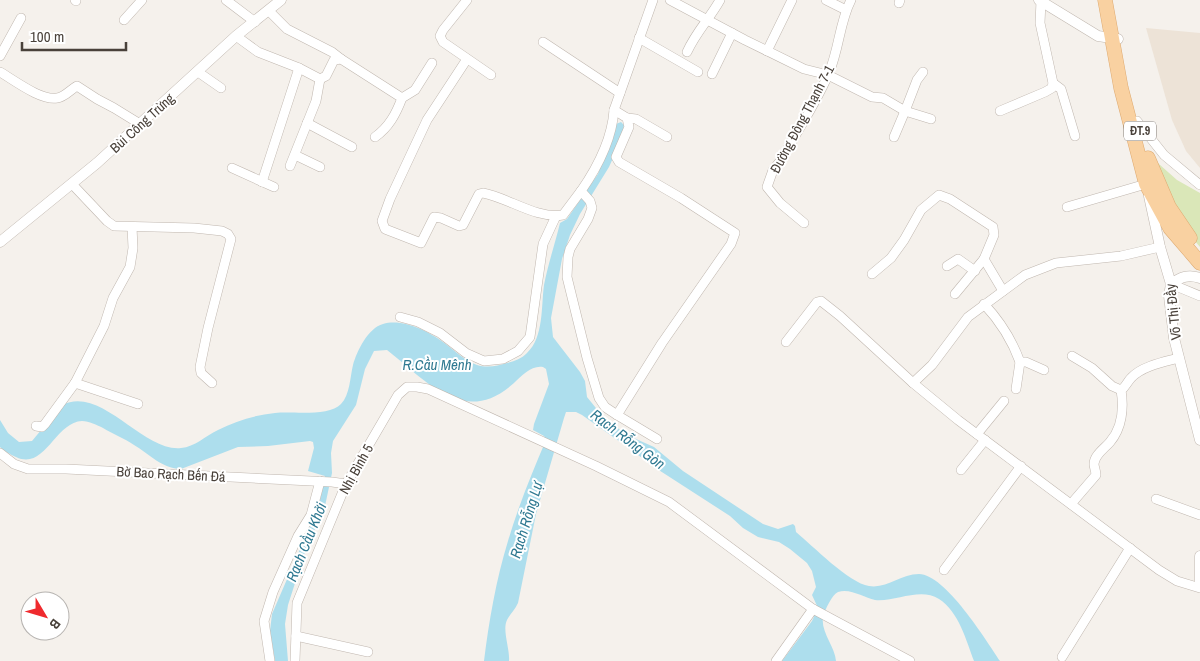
<svg xmlns="http://www.w3.org/2000/svg" width="1200" height="661" viewBox="0 0 1200 661" font-family="'Archivo Narrow',sans-serif">
  <style>
    .education { fill: #ede3d7 }
    .green { fill: #dae7b8 }
    .water { fill: #addeed }
    .lines { fill: none; stroke-linecap: round; stroke-linejoin: round }
    .minor-casing { stroke: #c0b7af; stroke-width: 10 }
    .tertiary-casing { stroke: #c0b7af; stroke-width: 11 }
    .primary-casing { stroke: #deaa71; stroke-width: 15 }
    .minor { stroke: #fff; stroke-width: 9 }
    .tertiary { stroke: #fff; stroke-width: 10 }
    .primary { stroke: #f9d1a1; stroke-width: 14 }
    .labels { text-anchor: middle; dominant-baseline: central; stroke-width: 4; stroke-linejoin: round; paint-order: stroke }
    .shield { fill: #fff; stroke: #807a75; stroke-width: 1 }
    .shield-label { font-size: 12px; font-weight: bold; fill: #49413a }
    .street-label { font-size: 14px; fill: #49413a; stroke: #fff }
    .water-label { font-size: 15px; font-style: italic; fill: #2f7991; stroke: #fff }
  </style>
  <rect width="100%" height="100%" fill="#f5f1ec"/>
  <!-- education -->
  <polygon class="education" points="1146,28 1200,33 1200,168 1186,151 1172,120"/>
  <!-- green -->
  <polygon class="green" points="1151,157 1177,180 1200,193 1200,247 1184,228"/>
  <!-- water -->
  <path class="water" d="M621 122 624 125 622 138 609 167 580 214 570 235 562 259 551 318 553 337 580 372 585 381 587 397 604 418 627 435 654 447 683 471 763 524 778 529 793 524 795 526 796 532C813 546 849 583 869 586 887 589 900 574 919 574 945 574 986 640 1000 661H974C966 640 959 612 939 599 920 587 896 602 875 600 864 598 851 588 838 592 832 595 826 608 824 614 818 629 835 646 836 661H782L812 621 818 608 812 595 816 587 812 571 807 563 790 549 779 542 758 537 743 528 730 516 651 465 633 451 582 415 576 412H566L564 418 536 514 518 603C515 610 510 614 507 620 502 630 510 649 509 661H484C489 621 496 580 508 541 518 507 532 473 546 440L544 436 533 430 534 424 549 384 546 369 543 367C532 365 522 375 514 383 464 428 427 381 387 350L374 351 365 369 356 405 333 441 331 453 332 473 325 506 305 552 288 605 285 624 288 661H275L270 631 272 614 319 505 325 476 308 471 314 448 313 442 310 441 268 446 238 447 181 469C163 469 149 454 134 445 124 438 113 434 103 428 97 425 89 421 82 421 55 422 45 471 16 457 10 454 5 452 0 447V420L8 433 19 442 32 441 62 405C102 385 142 452 181 448 195 447 205 436 218 430 236 421 255 415 275 413 293 411 329 417 341 404 350 395 350 377 353 365 357 351 368 328 383 324 402 318 428 331 443 342 454 350 464 360 477 365 487 368 498 366 507 363 515 361 521 359 527 353 544 337 541 307 544 285 548 264 555 244 560 223L567 219 598 174 616 124Z"/>
  <g class="lines">
    <!-- minor casing -->
    <g class="minor-casing">
      <g id="minor">
        <polyline points="75,0 76,1"/>
        <polyline points="226,0 255,22"/>
        <polyline points="467,0 443,30 440,36 443,42 491,75"/>
        <path d="M653 0 614 110C612 139 597 168 581 191L590 201 592 208 588 219 570 249 568 257 567 277 587 358 599 398 605 407 617 415 657 439"/>
        <polyline points="670,0 745,40 804,69 828,75 872,97 883,98 905,111 917,80 923,72"/>
        <polyline points="826,0 846,10"/>
        <polyline points="899,3 900,0"/>
        <polyline points="269,11 287,29 332,52 341,59"/>
        <polyline points="124,20 142,0"/>
        <path d="M236 36 258 52 299 68 320 79 326 76 334 60 341 59 402 98C396 114 389 127 375 137"/>
        <polyline points="639,38 698,72"/>
        <polyline points="543,42 620,93"/>
        <polyline points="767,51 792,0"/>
        <path d="M687 52C696 32 710 18 720 0"/>
        <polyline points="0,56 21,18"/>
        <path d="M467 59 427 120 390 199 382 221 385 229 421 243 434 217 441 218 459 226 463 225 479 194 483 193C509 198 536 219 563 215L581 191"/>
        <path d="M0 72C14 80 41 101 57 98 65 97 71 89 77 86L97 99 114 108 140 124"/>
        <polyline points="198,72 221,88"/>
        <polyline points="712,74 732,33"/>
        <polyline points="1053,83 1061,89 1075,136"/>
        <polyline points="402,98 415,90 432,63"/>
        <polyline points="614,110 627,118 629,127 616,157 619,162 681,198 735,233 731,244 662,343 617,415"/>
        <polyline points="1000,111 1045,92 1052,88 1053,83 1040,23 1041,1"/>
        <polyline points="627,118 636,119 667,137"/>
        <polyline points="1137,121 1164,155 1200,185"/>
        <polyline points="307,123 352,147"/>
        <polyline points="894,137 905,111 931,119"/>
        <polyline points="295,155 320,167"/>
        <polyline points="290,166 316,101 320,79"/>
        <polyline points="232,168 274,187"/>
        <polyline points="262,182 299,68"/>
        <polyline points="72,184 107,221 114,226 194,228 222,231 228,234 231,239 208,328 200,367 201,373 212,383"/>
        <polyline points="1067,207 1146,184"/>
        <path d="M804 223 780 203 767 187 773 170 782 159C797 131 819 99 830 70 839 48 840 21 851 0"/>
        <polyline points="132,227 133,248 130,267 113,298 104,326 75,383 138,404"/>
        <polyline points="947,266 958,259 975,271"/>
        <polyline points="872,274 891,258 904,240 921,210 939,195 950,199 993,227 994,235 984,259 1003,291"/>
        <polyline points="1171,284 1200,296"/>
        <polyline points="955,294 984,259"/>
        <path d="M984 304C1000 321 1012 340 1020 362H1026L1044 370"/>
        <polyline points="400,317 418,322 440,333 466,353 484,361 503,359 518,351 530,337 543,244 556,216"/>
        <polyline points="786,342 817,302 821,301 840,316 913,383 958,420 1159,570 1177,581 1200,588"/>
        <path d="M1072 356 1092 368 1112 386 1121 390C1126 387 1127 382 1131 378 1142 366 1164 362 1179 358"/>
        <polyline points="913,383 932,365 968,317 1025,275 1056,263 1121,256 1160,247"/>
        <polyline points="1016,389 1020,362"/>
        <polyline points="36,426 42,427 45,424 75,383"/>
        <polyline points="977,434 1004,401"/>
        <polyline points="0,453 14,464 28,469 66,469 332,482 346,484"/>
        <polyline points="961,470 985,440"/>
        <polyline points="1156,499 1200,515"/>
        <path d="M1071 504 1096 475C1096 471 1094 467 1094 464 1094 455 1105 448 1110 442 1122 428 1124 408 1121 390"/>
        <polyline points="944,570 1021,466"/>
        <polyline points="296,636 368,652"/>
        <polyline points="1062,657 1130,548"/>
        <polyline points="270,661 264,621 273,592 298,536 311,515 320,481"/>
        <polyline points="295,661 297,603 346,484 398,395 407,387 417,387 428,389 596,466 669,502 813,609 910,661"/>
        <polyline points="776,661 813,609"/>
      </g>
    </g>
    <!-- tertiary casing -->
    <g class="tertiary-casing">
      <g id="tertiary">
        <polyline points="1039,0 1098,36 1118,39"/>
        <polyline points="1149,196 1160,247 1171,284 1169,296 1174,338 1200,440"/>
        <polyline points="0,242 97,163 236,36 281,0"/>
        <path d="M1171 284C1181 277 1188 274 1200 278"/>
        <polyline points="1200,556 1200,586"/>
      </g>
    </g>
    <!-- primary casing -->
    <g class="primary-casing">
      <g id="primary">
        <polyline points="1105,0 1121,88 1146,184 1170,228 1200,263"/>
        <polyline points="1148,158 1169,207 1190,238"/>
      </g>
    </g>
    <!-- minor -->
    <use href="#minor" class="minor"/>
    <!-- tertiary -->
    <use href="#tertiary" class="tertiary"/>
    <!-- primary -->
    <use href="#primary" class="primary"/>
  </g>
  <g class="labels">
    <!-- shield labels -->
    <rect class="shield" x="1124" y="121.5" width="32" height="19" rx="4"/>
    <g class="shield-label">
      <text x="1140" y="131">ĐT.9</text>
    </g>
    <!-- street labels -->
    <g class="street-label">
      <text transform="translate(802 119) rotate(-62)">Đường Đông Thạnh 7-1</text>
      <text transform="translate(142 123) rotate(-42)">Bùi Công Trừng</text>
      <text transform="translate(1173 312) rotate(-96)">Võ Thị Đầy</text>
      <text transform="translate(356 469) rotate(-61)">Nhị Bình 5</text>
      <text transform="translate(171 474) rotate(3)">Bờ Bao Rạch Bến Đá</text>
    </g>
    <!-- water labels -->
    <g class="water-label">
      <text x="437" y="364">R.Cầu Mênh</text>
      <text transform="translate(628 439) rotate(37)">Rạch Rỗng Gòn</text>
      <text transform="translate(526 520) rotate(-73)">Rạch Rỗng Lự</text>
      <text transform="translate(306 542) rotate(-68)">Rạch Cầu Khởi</text>
    </g>
  </g>
  <!-- north arrow -->
  <g transform="translate(45 616) rotate(128)"><circle r="24" fill="#ffffff" stroke="#b6b3b0"/>
  <path d="M0-4L9 19L0 12L-9 19Z" fill="#ef2a2e"/>
  <text y="-8" font-size="14" font-weight="bold" text-anchor="middle" fill="#49413a">B</text>
  </g>
  <!-- scale -->
  <path d="M22 42v8h104v-8" fill="none" stroke="#49413a" stroke-width="2.5"/>
  <text x="30" y="42" font-size="15" fill="#49413a" stroke="#ffffff" stroke-width="4" paint-order="stroke">100 m</text>
</svg>
